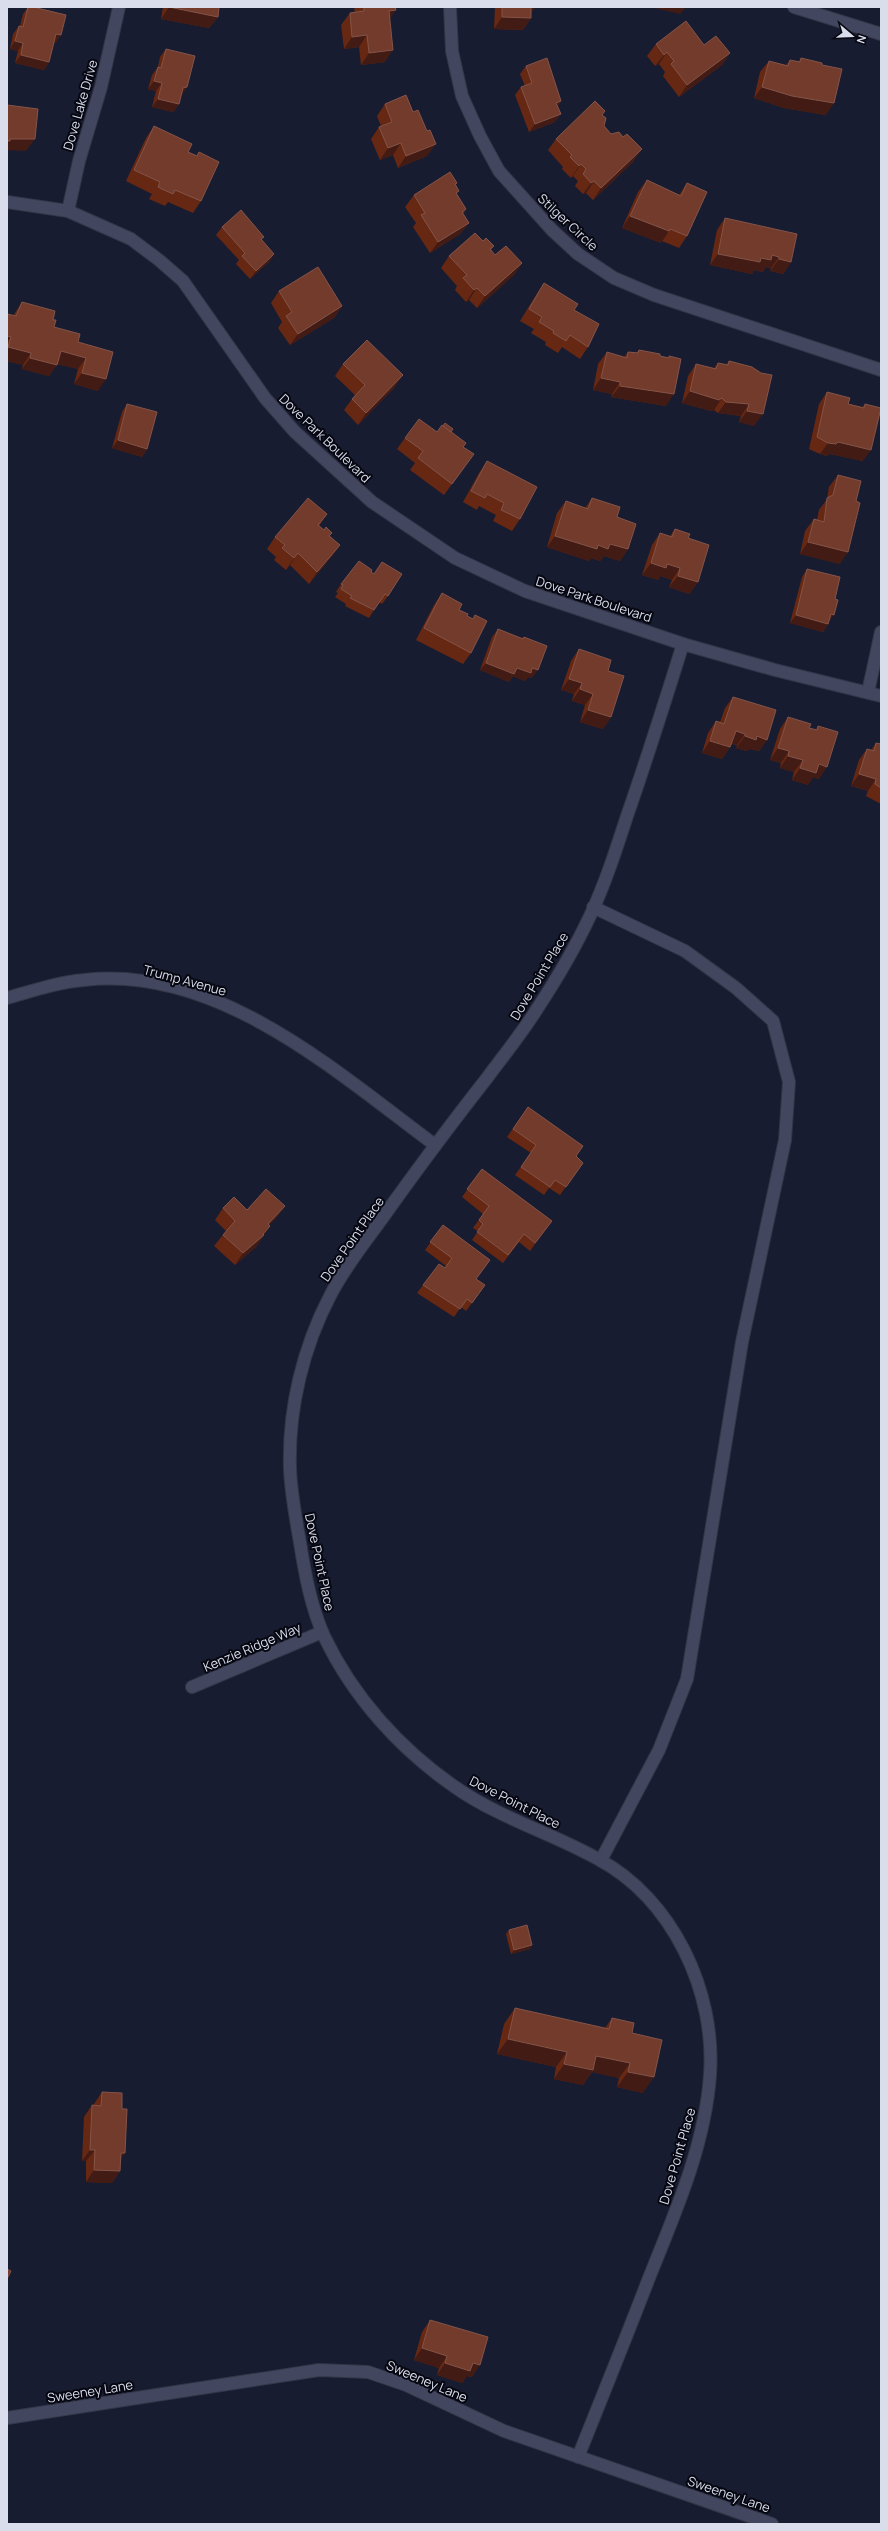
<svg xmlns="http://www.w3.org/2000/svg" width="888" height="2531" viewBox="0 0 888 2531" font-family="Manrope,sans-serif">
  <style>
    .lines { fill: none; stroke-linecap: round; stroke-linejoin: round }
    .minor-casing { stroke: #333547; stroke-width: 14 }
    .minor { stroke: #42475f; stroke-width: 12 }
    .wall { fill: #672813 }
    .shaded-wall { fill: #421b15 }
    .building { fill: #733b2b; stroke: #835449 }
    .labels { text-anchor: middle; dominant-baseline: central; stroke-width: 4; stroke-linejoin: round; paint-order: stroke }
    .street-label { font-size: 13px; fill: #d9ddec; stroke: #060710 }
  </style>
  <rect width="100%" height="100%" fill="#181c31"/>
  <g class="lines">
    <!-- minor casing -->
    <g class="minor-casing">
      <g id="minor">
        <polyline points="450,7 452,51 462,96 480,136 499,171 552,230 578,254 614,278 654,295 881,370"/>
        <polyline points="794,7 881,34"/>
        <polyline points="7,202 68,211 131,239 159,260 183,281 265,398 295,432 372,502 455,558 525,591 683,644 775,670 881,696"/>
        <polyline points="68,211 79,161 101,87 119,7"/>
        <polyline points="868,692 881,632"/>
        <polyline points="593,907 685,951 736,988 773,1021 789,1082 785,1140 742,1342 687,1679 659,1750 601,1860"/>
        <path d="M7 998C32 991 58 982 84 980 218 965 335 1071 435 1145"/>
        <polyline points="192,1687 322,1632"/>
        <polyline points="7,2418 319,2370 368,2372 406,2385 504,2431 772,2524"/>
        <path d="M578 2457C602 2397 626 2338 649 2278 675 2213 705 2146 710 2075 716 1992 673 1899 598 1859 552 1833 499 1818 455 1787 400 1749 353 1697 324 1636 311 1607 305 1574 300 1543 296 1519 291 1494 290 1469 288 1409 303 1347 331 1294 347 1263 371 1235 391 1206 422 1163 454 1120 487 1078 504 1055 522 1033 537 1009 556 980 575 948 590 916 605 884 616 850 627 816 647 759 665 701 683 644"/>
      </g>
    </g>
    <!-- minor -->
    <use href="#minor" class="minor"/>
  </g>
  <!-- wall -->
  <g class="wall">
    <polygon points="28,7 33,7 56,43 54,43 49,62 44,70 15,63 18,51 10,49 13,34 19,26 20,26 23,14"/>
    <polygon points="163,7 219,7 218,17 209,28 161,19"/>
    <polygon points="356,7 395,7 390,19 385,62 361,65 359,47 344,49 341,25 350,13 355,12 354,9"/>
    <polygon points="495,7 535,7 531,13 531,18 523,30 494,29"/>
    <polygon points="656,44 704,45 730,53 722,65 679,97 663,76 665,72 659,64 655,66 647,56"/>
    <polygon points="166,49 187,87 181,95 179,104 173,112 152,107 156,91 148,89 152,75 158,67 160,57"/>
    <polygon points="801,58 822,65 826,115 784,108 754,98 760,72 769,61 786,65 790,60 798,62"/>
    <polygon points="526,66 561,101 558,106 555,122 529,132 515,95 521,87 525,86 520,74"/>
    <polygon points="385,104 427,156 398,168 393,155 380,160 371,139 379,127 381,126 377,116"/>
    <polygon points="602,115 604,126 634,161 593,200 586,193 583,194 575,186 578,181 573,176 571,178 562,169 563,167 548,150 556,139"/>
    <polygon points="154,126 188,152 197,156 199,152 201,201 193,213 168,202 165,206 149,199 152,194 126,181 146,138"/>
    <polygon points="647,180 679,195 687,183 687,236 679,248 662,241 661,243 622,228 638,192"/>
    <polygon points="457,183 455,185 457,194 466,209 463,214 469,223 460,234 430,253 413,227 416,223 405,207 414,195"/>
    <polygon points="725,218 791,262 783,274 770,271 771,268 766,267 763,272 754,270 752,274 710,265 717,230"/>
    <polygon points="222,227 274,254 269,262 250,279 236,264 239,260 216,235"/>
    <polygon points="483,241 494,246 491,250 495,255 522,263 514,275 477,308 469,300 466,302 455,290 457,286 441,268 449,256"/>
    <polygon points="544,283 574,310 588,347 580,359 562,347 558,353 545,345 546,342 531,333 534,329 520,321 536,295"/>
    <polygon points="279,291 342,306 334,318 290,345 278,328 282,322 271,303"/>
    <polygon points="22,302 53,320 54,327 78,342 113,352 98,391 74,384 78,369 57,364 49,376 22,369 23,365 7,361 7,314 13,316"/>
    <polygon points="639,350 660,356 668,358 669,356 666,406 611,397 612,394 593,390 598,364 607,352 624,357 628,352 636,353"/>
    <polygon points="729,361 752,367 754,426 739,422 741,416 718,413 714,410 711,411 682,403 688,376 696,364 714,368 718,363 726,365"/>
    <polygon points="343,364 395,387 358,425 344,410 352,399 355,395 335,376"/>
    <polygon points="827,392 848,404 862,407 865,404 863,461 830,454 827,456 820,454 809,449 819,404"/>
    <polygon points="127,404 147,449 142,457 112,448 122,412"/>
    <polygon points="437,432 451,432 463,447 465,466 444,495 410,470 415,463 397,449 405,438"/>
    <polygon points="487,461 520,519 512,531 493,521 496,515 479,506 477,510 463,502 479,473"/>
    <polygon points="838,475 840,564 800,554 805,531 814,519 817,520 819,510 827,499 829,487"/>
    <polygon points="592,498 617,517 628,549 620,561 604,556 600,561 591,558 589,561 547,547 557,513 566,501 585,508"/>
    <polygon points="327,514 319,526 340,545 332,556 309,584 290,565 286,570 274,560 276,557 267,549 275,537"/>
    <polygon points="675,529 688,538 698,582 689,594 669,587 672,580 660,576 658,580 642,575 652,545 660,533 670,536"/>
    <polygon points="382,562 388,596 382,604 379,602 369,618 345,606 346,604 335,597 338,593 336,592 341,584 371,572 374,574"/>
    <polygon points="807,569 829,622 828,624 823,632 790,623 802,577"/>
    <polygon points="442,593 459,610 467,616 473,619 475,615 471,653 463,664 416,640 434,605"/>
    <polygon points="498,629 522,638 524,637 532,678 528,677 525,681 513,676 509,682 480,670 492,637"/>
    <polygon points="579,649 608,671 611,717 603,729 580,722 585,705 572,701 574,694 561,690 571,661"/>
    <polygon points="733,697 767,740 759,751 750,749 747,751 736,748 737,745 732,744 722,759 702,753 708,733 716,721 720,722 725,708"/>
    <polygon points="788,717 809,728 816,730 818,726 819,779 813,777 808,785 792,780 794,772 780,768 781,763 770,760 780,729"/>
    <polygon points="876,743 881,744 881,804 866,796 868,791 851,786 859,760 867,749 871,750"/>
    <polygon points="528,1107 583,1163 560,1195 549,1188 544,1195 515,1175 531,1153 507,1137"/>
    <polygon points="482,1169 552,1221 530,1251 519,1242 503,1263 472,1240 478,1231 473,1228 483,1214 462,1197"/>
    <polygon points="285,1206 276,1218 269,1225 270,1226 256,1247 235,1265 214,1246 226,1231 215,1220 223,1208 247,1210"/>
    <polygon points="443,1225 476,1279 485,1285 466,1311 461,1307 454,1317 417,1293 423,1285 445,1268 446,1266 425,1250"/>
    <polygon points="509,1930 530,1949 511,1954 506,1934"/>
    <polygon points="515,2008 605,2028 612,2018 632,2033 643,2093 617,2087 619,2078 592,2072 583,2085 554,2079 556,2067 497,2054 504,2024"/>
    <polygon points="102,2092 122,2109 125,2153 120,2159 120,2171 112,2183 86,2182 86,2161 82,2161 84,2117 92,2105 94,2105 94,2104"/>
    <polygon points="430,2320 472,2377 467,2376 462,2383 437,2375 439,2368 414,2360 422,2332"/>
  </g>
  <!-- shaded-wall -->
  <g class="shaded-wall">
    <polygon points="169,7 218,17 209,28 161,19"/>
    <polygon points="531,7 535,7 528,17"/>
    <polygon points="650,7 686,7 680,14"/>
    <polygon points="396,10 387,22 389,11"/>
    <polygon points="502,17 531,18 523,30 494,29"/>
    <polygon points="56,34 61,35 56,43 50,42"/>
    <polygon points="367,35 359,47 344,49 352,37"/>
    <polygon points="15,41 23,43 18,51 10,49"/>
    <polygon points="393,50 385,62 361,65 369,53"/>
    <polygon points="667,52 659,64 655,66 664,55"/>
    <polygon points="730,53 722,65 679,97 687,85"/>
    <polygon points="21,55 49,62 44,70 15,63"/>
    <polygon points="154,81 162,83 156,91 148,89"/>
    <polygon points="187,87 182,95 178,96 183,88"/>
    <polygon points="762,87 834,103 826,115 784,108 754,98"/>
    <polygon points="158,99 179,104 173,112 152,107"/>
    <polygon points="561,101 556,109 556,103"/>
    <polygon points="561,114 555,122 529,132 535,124"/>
    <polygon points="10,139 35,139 26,151 7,150 7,141"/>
    <polygon points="401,143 393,155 380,160 388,148"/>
    <polygon points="436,144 427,156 398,168 406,156"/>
    <polygon points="642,149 634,161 593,200 601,188"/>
    <polygon points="581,164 573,176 571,178 579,166"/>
    <polygon points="594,181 586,193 583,194 591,183"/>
    <polygon points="630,216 669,231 661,243 622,228"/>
    <polygon points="469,223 460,234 430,253 438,242"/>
    <polygon points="274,254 269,262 250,279 256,271"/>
    <polygon points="718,254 761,258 772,255 779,257 771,268 766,267 763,272 754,270 752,274 710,265"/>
    <polygon points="779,259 791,262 783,274 770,271"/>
    <polygon points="522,263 514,275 477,308 485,296"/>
    <polygon points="477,288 469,300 466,302 474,290"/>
    <polygon points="342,306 334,318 290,345 298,334"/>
    <polygon points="7,336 11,337 7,342"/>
    <polygon points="8,347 31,353 23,365 7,361 7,348"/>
    <polygon points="61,351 86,358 78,369 53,363"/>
    <polygon points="30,358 57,365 49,376 22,369"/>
    <polygon points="82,373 106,379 98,391 74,384"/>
    <polygon points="403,375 395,387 358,425 366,413"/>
    <polygon points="601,378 620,382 612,394 593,390"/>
    <polygon points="620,386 674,394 666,406 611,397"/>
    <polygon points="690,391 722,398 714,410 711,411 682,403"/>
    <polygon points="726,402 749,404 741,416 718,413"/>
    <polygon points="747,411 763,414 754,426 739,422"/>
    <polygon points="118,440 147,449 142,457 112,448"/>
    <polygon points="838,442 871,450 863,461 830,454 827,456 820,454 828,443"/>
    <polygon points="555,536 598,545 610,544 628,549 620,561 604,556 600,561 591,558 589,561 547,547"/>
    <polygon points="808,542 848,552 840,564 800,554"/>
    <polygon points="340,545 332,556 309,584 317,572"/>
    <polygon points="298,553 290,565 286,570 294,558"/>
    <polygon points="651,563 667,564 680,568 672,580 660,576 658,580 642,575"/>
    <polygon points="678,576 698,582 689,594 669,587"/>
    <polygon points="831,614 834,615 828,623"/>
    <polygon points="796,615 828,624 823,632 790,623"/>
    <polygon points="486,663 517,668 532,668 538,670 532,678 528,677 525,681 513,676 509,682 480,670"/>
    <polygon points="569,679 582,683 574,694 561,690"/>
    <polygon points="580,689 593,694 585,705 572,701"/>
    <polygon points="588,710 611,717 603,729 580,722"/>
    <polygon points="736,731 745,734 737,745 728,742"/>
    <polygon points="745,736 757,736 767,740 759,751 750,749 747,751 736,748"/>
    <polygon points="710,741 730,747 722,759 702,753"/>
    <polygon points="778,748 789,751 781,763 770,760"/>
    <polygon points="788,756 803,760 794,772 780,768"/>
    <polygon points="819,764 827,767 819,779 813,777 808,785 792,780 800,768"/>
    <polygon points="859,774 876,779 868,791 851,786"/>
    <polygon points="285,1206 276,1218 260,1235 268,1224"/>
    <polygon points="270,1226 256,1247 235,1265 243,1253"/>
    <polygon points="532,1945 530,1949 511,1954 514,1950"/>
    <polygon points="508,2039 567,2052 556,2067 497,2054"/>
    <polygon points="596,2056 630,2063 619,2078 592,2072 583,2085 554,2079 564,2064"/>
    <polygon points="628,2072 654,2077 643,2093 617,2087"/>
    <polygon points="90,2150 95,2150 86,2161 82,2161"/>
    <polygon points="121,2153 125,2153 117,2165"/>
    <polygon points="94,2170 120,2171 112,2183 86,2182"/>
    <polygon points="422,2348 447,2356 439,2368 414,2360"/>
    <polygon points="445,2363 473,2363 480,2365 472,2377 467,2376 462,2383 437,2375"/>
  </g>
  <!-- building -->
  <g class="building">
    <polygon points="28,7 33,7 66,15 61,35 56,34 49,62 21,55 23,43 15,41 19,26 23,27"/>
    <polygon points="169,7 219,7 218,17"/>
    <polygon points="364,7 395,7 396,10 389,11 393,50 369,53 367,35 352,37 350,13 364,11"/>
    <polygon points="502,7 531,7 531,18 502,17"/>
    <polygon points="686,21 704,45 716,36 730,53 687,85 671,64 674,61 667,52 664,55 656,44"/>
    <polygon points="166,49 195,56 187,87 183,88 179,104 158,99 162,83 154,81 158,67 161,68"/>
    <polygon points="547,58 561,101 556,103 561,114 535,124 521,87 532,83 526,66"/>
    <polygon points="801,58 822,63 822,65 842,69 834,103 792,96 762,87 769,61 788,66 790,60 800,62"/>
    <polygon points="406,95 413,112 418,110 427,131 430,130 436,144 406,156 401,143 388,148 379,127 392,122 385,104"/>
    <polygon points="595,101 605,111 602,115 606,118 604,126 611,134 619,132 623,137 627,134 642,149 601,188 594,181 591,183 583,174 586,169 581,164 579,166 570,157 572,155 556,139"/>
    <polygon points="7,105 38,109 35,139 10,139 10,141 7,141"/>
    <polygon points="154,126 192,144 188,152 197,156 199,152 219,162 201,201 175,190 173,194 162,189 158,187 160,182 134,170"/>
    <polygon points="450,172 457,183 455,184 459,191 456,193 466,209 462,212 469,223 438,242 421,215 425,213 414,195"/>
    <polygon points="647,180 681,196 687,183 707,192 687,236 670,229 669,231 630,216"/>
    <polygon points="241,210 264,237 261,239 274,254 256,271 242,256 245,253 222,227"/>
    <polygon points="725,218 797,234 791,262 779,259 779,257 772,255 771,260 761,258 760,262 718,254"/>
    <polygon points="475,233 483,241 486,238 494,246 490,249 495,255 506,246 522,263 485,296 477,288 474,290 463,278 467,275 449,256"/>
    <polygon points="318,267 342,306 298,334 286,316 292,312 279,291"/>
    <polygon points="544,283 578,304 574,310 599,324 588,347 570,335 566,341 553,333 554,331 539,322 542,317 529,309"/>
    <polygon points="22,302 55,311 53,320 56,320 54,327 80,334 78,342 113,352 106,379 82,373 86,358 61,351 57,365 30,358 31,353 8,347 11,337 7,336 7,314 16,316"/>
    <polygon points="367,340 403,375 366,413 352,399 365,385 343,364"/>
    <polygon points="639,350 660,354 660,356 669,358 669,356 681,359 674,394 620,386 620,382 601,378 607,352 627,358 628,352 638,353"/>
    <polygon points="729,361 752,367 761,373 772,375 763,414 747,411 749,404 726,402 722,398 719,400 690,391 696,364 716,369 718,363 728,365"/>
    <polygon points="827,392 850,398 848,404 864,408 865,404 881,408 871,450 838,442 836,444 828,443 817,437"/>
    <polygon points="127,404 157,412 147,449 118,440"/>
    <polygon points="419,419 437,432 442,425 466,443 463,447 474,454 452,484 418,458 423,451 405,438"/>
    <polygon points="445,423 453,429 451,432 443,426"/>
    <polygon points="487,461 537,487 520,519 501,510 504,503 487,494 485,498 471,491"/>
    <polygon points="838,475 861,481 856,501 860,503 848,552 808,542 814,519 824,522 827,498 833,495"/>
    <polygon points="308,498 327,514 318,525 324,530 326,527 332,533 329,536 340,545 317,572 298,553 294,558 282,548 285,545 275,537"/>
    <polygon points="592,498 620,507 617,517 636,524 628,549 610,544 608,549 598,545 597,549 555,536 566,501 588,509"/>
    <polygon points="675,529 690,534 688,538 709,545 698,582 678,576 680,568 667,564 666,568 651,563 660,533 672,537"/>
    <polygon points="359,561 372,570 371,572 374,574 382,562 402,574 388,596 385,594 374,610 350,598 352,596 341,589 343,585 341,584"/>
    <polygon points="807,569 840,577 835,599 838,600 834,615 831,614 828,624 796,615"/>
    <polygon points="442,593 462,604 459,610 468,614 467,616 473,619 475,615 487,621 471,653 424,628"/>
    <polygon points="498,629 523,639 524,637 547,646 538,670 532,668 531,673 517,668 514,674 486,663"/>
    <polygon points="579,649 611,660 608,671 624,676 611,717 588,710 593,694 580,689 582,683 569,679"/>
    <polygon points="733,697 776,710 767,740 757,736 756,740 745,736 745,734 736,731 730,747 710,741 716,721 724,724"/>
    <polygon points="788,717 811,724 809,728 817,730 818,726 838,732 827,767 819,764 816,773 800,768 803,760 788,756 789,751 778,748"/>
    <polygon points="876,743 881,744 881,788 875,784 876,779 859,774 867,749 874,751"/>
    <polygon points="528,1107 583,1146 576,1156 583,1163 566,1187 555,1180 550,1187 521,1167 536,1145 513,1129"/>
    <polygon points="482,1169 552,1221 535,1243 524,1234 508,1255 477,1232 483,1224 479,1220 489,1206 467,1189"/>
    <polygon points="266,1189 285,1206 268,1224 270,1226 263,1234 264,1235 243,1253 223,1235 235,1221 223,1208 234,1197 247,1210"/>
    <polygon points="443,1225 490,1260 476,1279 485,1285 472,1303 467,1299 460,1309 423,1285 439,1264 445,1268 452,1258 430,1242"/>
    <polygon points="527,1925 532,1945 514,1950 509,1930"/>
    <polygon points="515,2008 609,2029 612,2018 634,2023 632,2033 662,2040 654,2077 628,2072 630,2063 596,2056 593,2070 564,2064 567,2052 508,2039"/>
    <polygon points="102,2092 122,2093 122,2109 127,2109 125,2153 121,2153 120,2171 94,2170 95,2150 90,2150 92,2105 101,2106"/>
    <polygon points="7,2269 11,2271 7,2279"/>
    <polygon points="430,2320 488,2337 480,2365 473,2363 470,2371 445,2363 447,2356 422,2348"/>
  </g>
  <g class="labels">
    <!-- street labels -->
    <g class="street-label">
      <text transform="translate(80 105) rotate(-74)">Dove Lake Drive</text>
      <text transform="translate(568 222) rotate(43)">Stilger Circle</text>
      <text transform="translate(325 438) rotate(44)">Dove Park Boulevard</text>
      <text transform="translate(594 599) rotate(18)">Dove Park Boulevard</text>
      <text transform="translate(539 976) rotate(-59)">Dove Point Place</text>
      <text transform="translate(185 980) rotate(15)">Trump Avenue</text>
      <text transform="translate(352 1239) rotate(-55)">Dove Point Place</text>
      <text transform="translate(320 1562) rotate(78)">Dove Point Place</text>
      <text transform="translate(252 1647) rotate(-23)">Kenzie Ridge Way</text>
      <text transform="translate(515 1802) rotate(27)">Dove Point Place</text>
      <text transform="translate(677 2156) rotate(-74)">Dove Point Place</text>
      <text transform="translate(427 2381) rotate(23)">Sweeney Lane</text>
      <text transform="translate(90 2391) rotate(-9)">Sweeney Lane</text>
      <text transform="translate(729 2494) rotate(19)">Sweeney Lane</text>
    </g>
  </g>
  <!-- border -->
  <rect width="888" height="2531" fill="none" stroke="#d9ddec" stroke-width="16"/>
  <!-- north arrow -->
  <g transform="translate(852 36) rotate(109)" stroke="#060710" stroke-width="3" paint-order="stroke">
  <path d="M0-3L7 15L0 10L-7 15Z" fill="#d9ddec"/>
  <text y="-6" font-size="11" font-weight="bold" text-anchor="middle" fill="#d9ddec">N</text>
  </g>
</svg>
